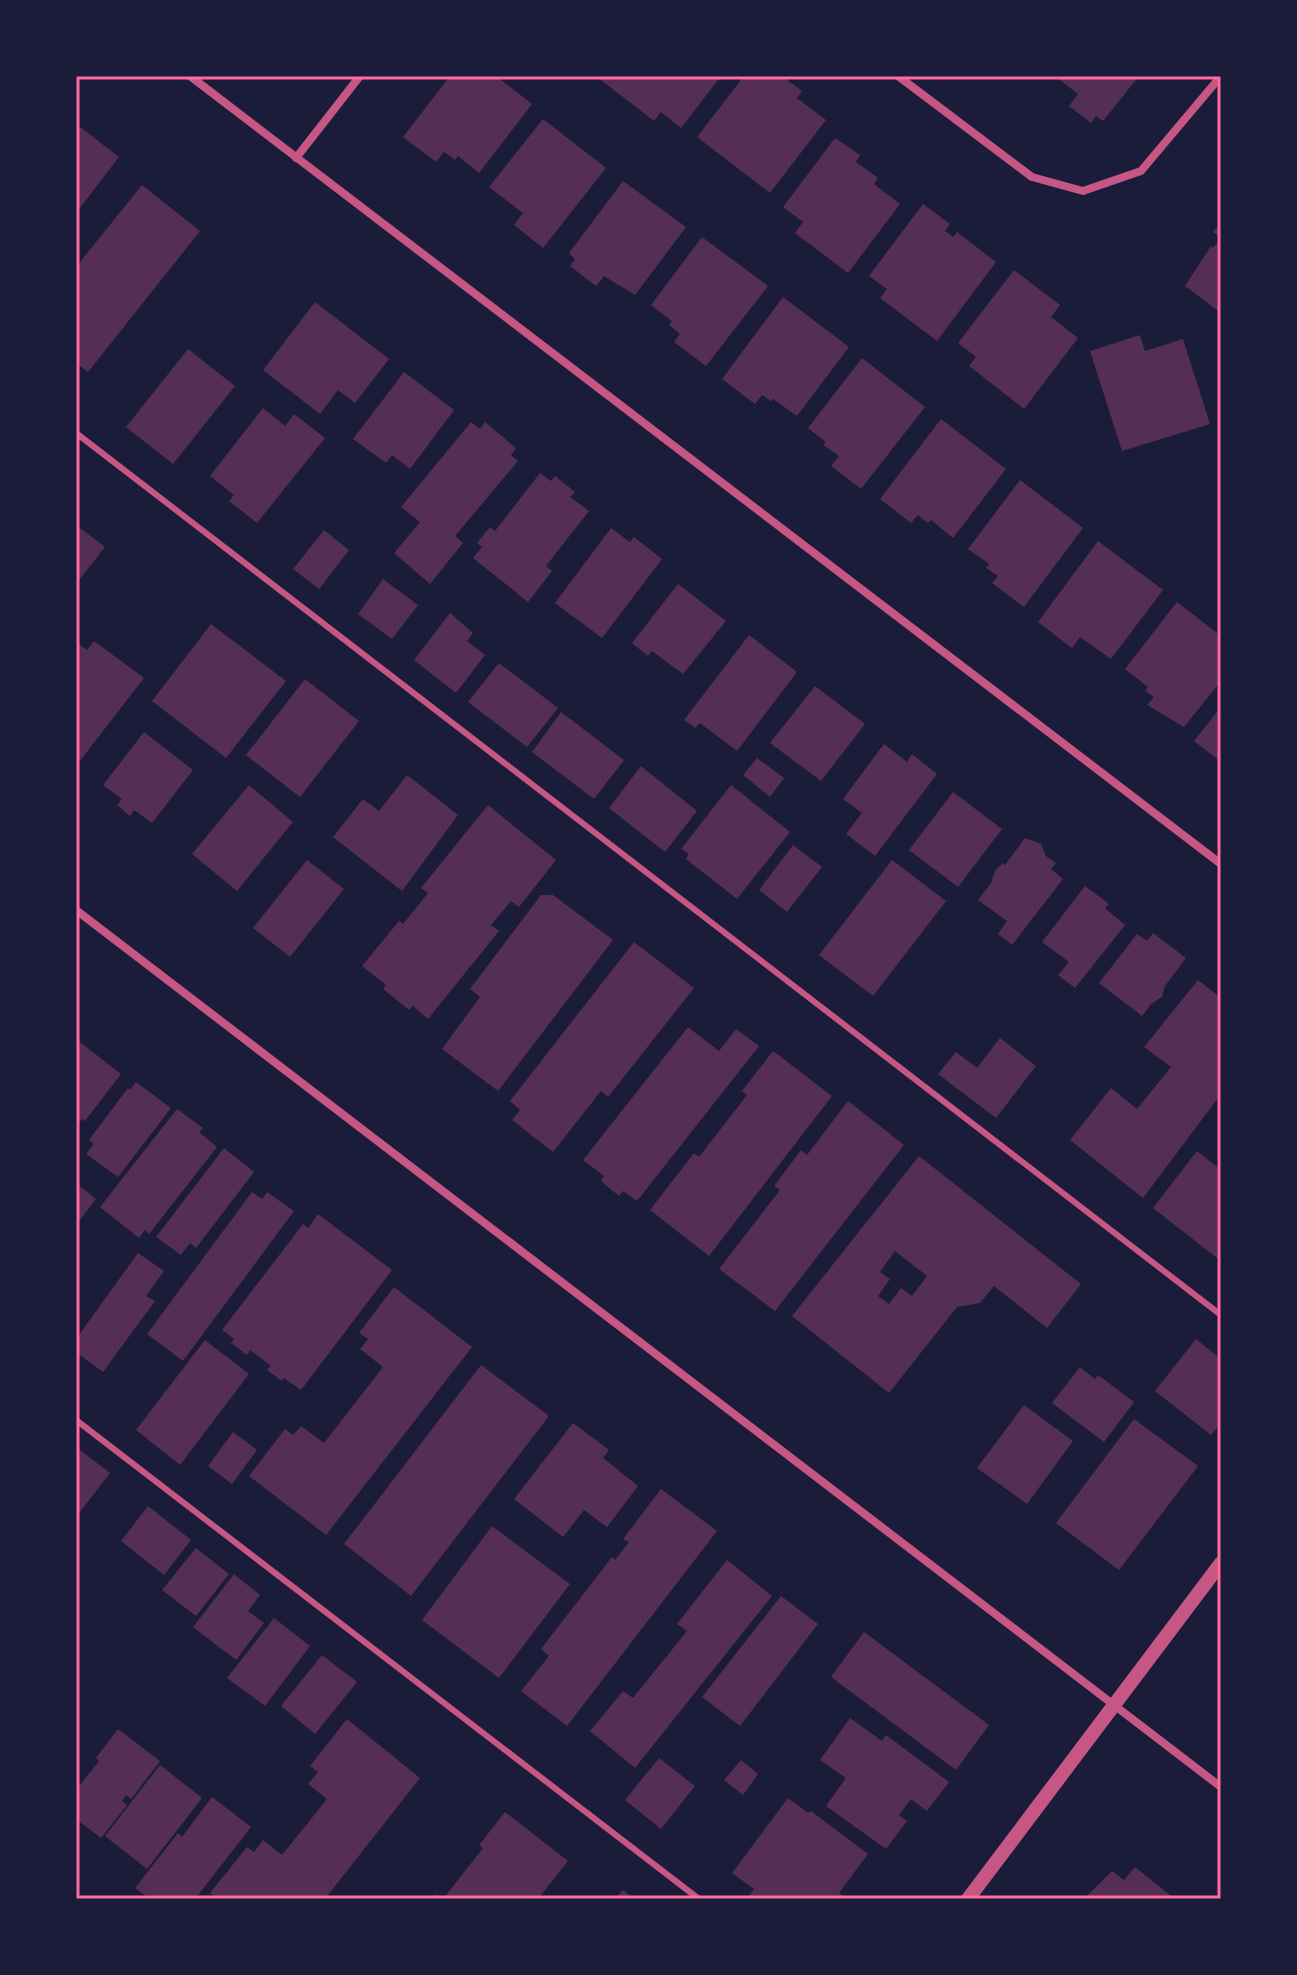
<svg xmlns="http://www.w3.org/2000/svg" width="1297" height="1975" viewBox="0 0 1297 1975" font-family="'Work Sans',sans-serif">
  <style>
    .building { fill: #542f53; fill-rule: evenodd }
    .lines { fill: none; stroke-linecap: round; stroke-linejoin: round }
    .service { stroke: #c65784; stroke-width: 6 }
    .minor { stroke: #c65784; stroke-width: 8 }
    .tertiary { stroke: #c65784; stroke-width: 14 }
    .neatline { fill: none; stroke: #ff6b9d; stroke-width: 3 }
  </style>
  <rect width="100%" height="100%" fill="#1b1b3a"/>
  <!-- building -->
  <g class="building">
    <polygon points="450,76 496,76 532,104 479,173 458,156 455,160 444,152 436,162 403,137"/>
    <polygon points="604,76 721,76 681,128 661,112 654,121 601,80"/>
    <polygon points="744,76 782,76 802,91 797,98 826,120 770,193 697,137"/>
    <polygon points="1055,76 1139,76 1103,121 1096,116 1091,123 1069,106 1078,94"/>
    <polygon points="543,119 606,168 543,248 514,225 523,213 489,187"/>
    <polygon points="80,127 119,157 76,213 76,133"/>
    <polygon points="835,138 860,155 856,162 878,178 874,184 900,204 848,273 795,233 803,222 783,207"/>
    <polygon points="623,181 686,227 635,295 604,276 596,286 570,266 575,259 569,253"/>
    <polygon points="142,185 200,231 88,372 76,363 76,267"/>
    <polygon points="923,204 950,224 945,231 953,237 957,232 996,262 937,341 880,298 887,289 869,276"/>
    <polygon points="1221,222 1221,313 1185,286 1211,246 1213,248 1221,238 1213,232"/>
    <polygon points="702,237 768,286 706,366 674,342 680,334 669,325 672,321 651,305"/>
    <polygon points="1014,270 1060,305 1051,317 1078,338 1024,409 969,366 976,357 958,343"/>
    <polygon points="783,297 849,347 797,416 773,399 771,401 762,395 755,404 722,379"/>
    <polygon points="315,302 389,359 355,403 338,390 320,414 263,370"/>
    <polygon points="1140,335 1145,351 1183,339 1210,424 1122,451 1090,351"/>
    <polygon points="188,349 235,386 173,464 126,427"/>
    <polygon points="862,358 925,407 861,489 831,466 839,456 823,445 826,442 808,428"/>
    <polygon points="404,372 454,410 410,469 392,455 386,463 353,439"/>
    <polygon points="263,408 285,426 294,414 325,438 257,523 229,501 234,495 210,476"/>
    <polygon points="941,419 1006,469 953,538 931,520 928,523 918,515 911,523 880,499"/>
    <polygon points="471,422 480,429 485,422 516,448 511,455 518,461 455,536 463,543 430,584 394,553 420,522 401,507"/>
    <polygon points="540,473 551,481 555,476 575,492 570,497 589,511 546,566 552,571 528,602 473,558 482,547 477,543 490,527 495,531"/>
    <polygon points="1020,480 1083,528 1024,607 992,583 998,576 986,568 989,564 968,549"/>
    <polygon points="76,525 105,547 76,584"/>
    <polygon points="611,528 630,542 634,537 662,559 602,638 555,603"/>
    <polygon points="324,530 349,550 319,589 293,569"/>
    <polygon points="1098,541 1163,590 1111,659 1080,637 1072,648 1038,622"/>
    <polygon points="383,579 418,605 392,639 358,614"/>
    <polygon points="678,584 726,621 683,674 652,651 648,656 632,643"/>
    <polygon points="1177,602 1221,636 1221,681 1184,727 1147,705 1154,697 1145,691 1148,687 1125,669"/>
    <polygon points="450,613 473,633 467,641 485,655 456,693 414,660"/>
    <polygon points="211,624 286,681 226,758 152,701"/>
    <polygon points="749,635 797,672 737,751 700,723 695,728 684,720"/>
    <polygon points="94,641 144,678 76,766 76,642 87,650"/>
    <polygon points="499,663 558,708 527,747 468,702"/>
    <polygon points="305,679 359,721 300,797 246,755"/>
    <polygon points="815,686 865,724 821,781 770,743"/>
    <polygon points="1221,707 1221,762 1194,741"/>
    <polygon points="561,712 624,760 594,799 532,752"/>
    <polygon points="144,732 193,770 152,823 134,810 130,816 117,805 122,799 103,785"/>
    <polygon points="884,744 907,762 912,754 937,774 875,856 846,834 862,813 843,799"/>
    <polygon points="757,758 784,778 770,797 743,775"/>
    <polygon points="641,766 697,811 665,852 609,808"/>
    <polygon points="407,775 458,815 402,891 333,837 363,799 379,811"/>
    <polygon points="249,785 293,822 237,891 192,854"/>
    <polygon points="731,785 790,832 737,899 686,859 689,854 681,849"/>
    <polygon points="953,792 1002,829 958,887 909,850"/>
    <polygon points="488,805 556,860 519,907 511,901 491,925 499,931 428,1019 413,1006 409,1010 383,989 386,985 362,966 399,921 403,924 428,893 421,888"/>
    <polygon points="1025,838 1041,844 1046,856 1056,863 1051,869 1063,879 1012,945 998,934 1007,921 978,900 991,883 995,871 1003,863 1005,865"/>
    <polygon points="793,845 822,867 787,912 759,890"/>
    <polygon points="307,860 344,889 290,957 253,928"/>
    <polygon points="892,860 946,901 873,996 819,955"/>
    <polygon points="1085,886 1109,904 1105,908 1125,925 1075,988 1058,975 1069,962 1042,942"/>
    <polygon points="541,895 553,895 613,940 498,1091 442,1049 480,997 470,989"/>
    <polygon points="1153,933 1186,958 1165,986 1162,997 1151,1004 1142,1016 1099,983 1137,934 1147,941"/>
    <polygon points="634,942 694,988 608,1097 601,1091 553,1152 512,1120 520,1110 510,1101"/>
    <polygon points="1198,980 1221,998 1221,1094 1143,1198 1070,1140 1111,1088 1137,1109 1171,1067 1144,1047"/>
    <polygon points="688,1027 719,1051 736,1029 759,1046 637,1201 623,1191 619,1196 601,1181 604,1176 583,1160"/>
    <polygon points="1000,1038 1036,1066 996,1118 938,1074 956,1052 977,1068"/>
    <polygon points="76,1039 121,1074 85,1121 82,1119 76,1127"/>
    <polygon points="773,1051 832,1096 709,1256 650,1210 694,1153 699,1157 747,1095 742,1091"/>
    <polygon points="136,1082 171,1108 118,1177 86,1154 94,1144 89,1140 128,1088 130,1090"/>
    <polygon points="848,1101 904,1145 775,1311 719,1269 780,1190 774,1186 801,1150 807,1155"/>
    <polygon points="177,1109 203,1128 199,1132 217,1147 149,1234 145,1230 139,1238 100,1207"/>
    <polygon points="224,1148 254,1172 196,1248 190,1243 181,1255 156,1237"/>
    <polygon points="1197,1151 1221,1170 1221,1261 1153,1208"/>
    <path d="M919 1156 1081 1284 1047 1328 994 1286 980 1303 957 1307 889 1393 792 1316ZM895 1251 927 1276 912 1296 901 1288 889 1304 878 1296 890 1279 880 1272Z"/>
    <polygon points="76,1183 96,1199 76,1225"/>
    <polygon points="252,1192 262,1199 267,1192 294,1211 183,1361 147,1334"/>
    <polygon points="318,1214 392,1270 301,1390 284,1378 282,1381 267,1370 271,1366 250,1350 247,1355 231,1343 234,1339 222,1330 303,1224 308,1228"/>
    <polygon points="138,1253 164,1271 146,1296 155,1301 103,1372 76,1352 76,1339"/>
    <polygon points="394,1287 472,1347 326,1535 249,1476 285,1429 293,1435 301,1426 324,1443 383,1367 360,1349 368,1339 359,1333"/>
    <polygon points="1196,1339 1221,1359 1221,1423 1211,1435 1155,1391"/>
    <polygon points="205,1340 249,1374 180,1465 136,1430"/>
    <polygon points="481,1365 549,1416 411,1596 344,1544"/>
    <polygon points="1080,1367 1095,1379 1098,1375 1134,1402 1104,1442 1052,1403"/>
    <polygon points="1024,1405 1073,1441 1027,1504 977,1468"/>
    <polygon points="1134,1419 1198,1466 1119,1570 1056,1523"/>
    <polygon points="573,1423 609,1450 603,1458 638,1486 607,1527 584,1510 563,1537 514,1499"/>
    <polygon points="233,1432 257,1450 232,1484 208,1466"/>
    <polygon points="76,1447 110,1473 76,1517"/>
    <polygon points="661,1489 717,1531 567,1726 521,1691 549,1656 541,1649 612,1557 615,1560 629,1542 623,1539"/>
    <polygon points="148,1506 191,1540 164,1575 121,1541"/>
    <polygon points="492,1526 570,1584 499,1678 422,1620"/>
    <polygon points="196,1548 229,1574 196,1616 162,1590"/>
    <polygon points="727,1560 772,1596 635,1768 590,1731 623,1691 633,1698 687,1631 677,1624"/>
    <polygon points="234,1574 260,1595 248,1611 264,1623 236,1660 193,1627"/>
    <polygon points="781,1596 818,1624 740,1726 702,1697"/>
    <polygon points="274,1618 310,1646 265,1706 227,1678"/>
    <polygon points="864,1632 989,1725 956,1770 831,1677"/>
    <polygon points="322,1655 357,1682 315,1734 281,1706"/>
    <polygon points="850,1718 882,1741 886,1735 949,1782 927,1811 911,1799 899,1815 907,1821 886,1849 826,1806 846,1778 820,1760"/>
    <polygon points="347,1719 420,1778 325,1899 218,1899 210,1893 247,1847 254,1852 263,1840 282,1855 327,1799 308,1784 318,1772 310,1766"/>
    <polygon points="118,1729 160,1761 131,1799 126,1795 122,1801 127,1805 101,1838 76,1819 76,1783 80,1785 99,1761 96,1758"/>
    <polygon points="659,1758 695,1786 661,1829 625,1800"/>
    <polygon points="741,1760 758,1774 743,1795 724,1780"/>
    <polygon points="160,1765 202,1798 147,1869 105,1836"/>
    <polygon points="212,1797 251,1827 195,1899 150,1899 135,1888 178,1833 182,1837"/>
    <polygon points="788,1798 808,1813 811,1811 868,1854 839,1893 847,1899 746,1899 754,1889 732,1873"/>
    <polygon points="505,1812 568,1861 538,1899 433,1899 437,1894 443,1899 483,1848 479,1845"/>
    <polygon points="1135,1867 1175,1899 1084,1899 1112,1871 1124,1880"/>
    <polygon points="623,1890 634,1899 615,1899"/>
  </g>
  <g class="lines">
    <!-- service -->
    <g class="service">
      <polyline points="76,433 1221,1315"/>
      <polyline points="76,1420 699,1899"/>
    </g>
    <!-- minor -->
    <g class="minor">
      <polyline points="190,76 1221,864"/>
      <polyline points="898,76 1032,177 1083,191 1141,171 1221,76"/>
      <polyline points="296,158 360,76"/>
      <polyline points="76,910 1221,1787"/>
    </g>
    <!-- tertiary -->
    <polyline class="tertiary" points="968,1899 1221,1563"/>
  </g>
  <!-- border -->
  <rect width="1297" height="1975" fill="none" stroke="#1b1b3a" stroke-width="156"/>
  <rect x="78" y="78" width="1141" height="1819" class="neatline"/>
</svg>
